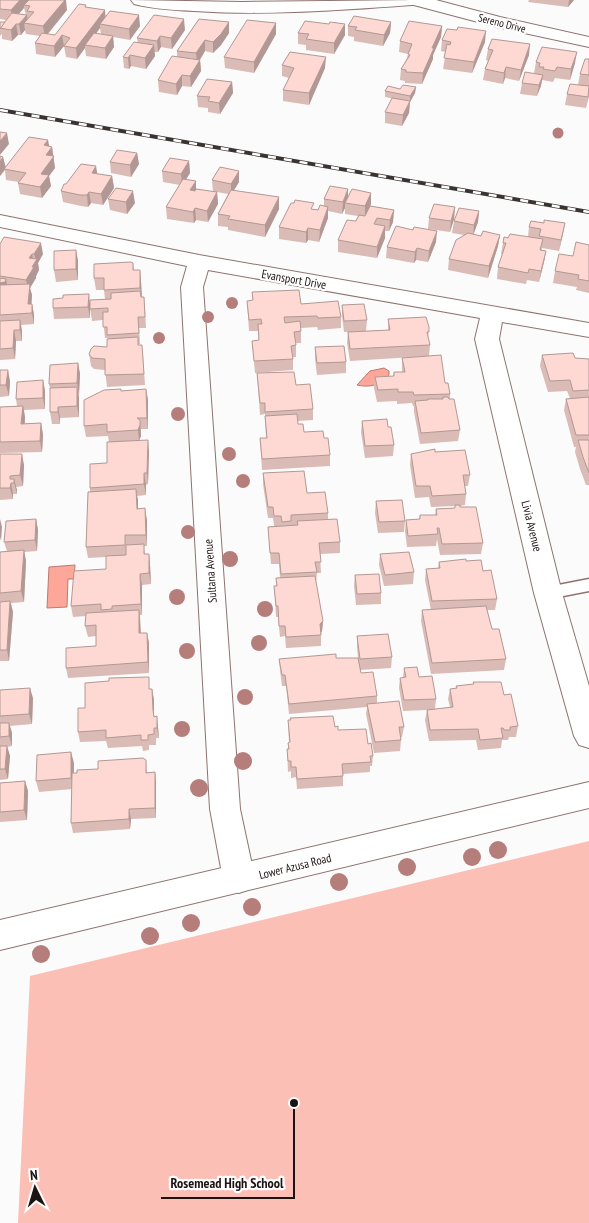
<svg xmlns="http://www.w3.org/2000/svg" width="589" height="1223" viewBox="0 0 589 1223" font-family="'PT Sans Narrow',sans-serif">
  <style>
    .green { fill: #fbbfb6 }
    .water { fill: #fda69a; stroke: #ba7a71 }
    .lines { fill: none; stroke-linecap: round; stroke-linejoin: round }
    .service-casing { stroke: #8d736f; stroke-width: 3 }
    .minor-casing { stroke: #8d736f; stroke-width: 2 }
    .tertiary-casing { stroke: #8d736f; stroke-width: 2 }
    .secondary-casing { stroke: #8d736f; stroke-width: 2 }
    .service { fill: #fff; fill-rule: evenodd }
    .minor { fill: #fff; fill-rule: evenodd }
    .tertiary { fill: #fff; fill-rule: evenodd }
    .secondary { fill: #fff; fill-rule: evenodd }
    .rail-casing { stroke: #3b3332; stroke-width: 4 }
    .rail { stroke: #fff; stroke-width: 2.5; stroke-dasharray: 8; stroke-linecap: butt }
    .tree { fill: #b57e7b }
    .wall { fill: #dabbb5; fill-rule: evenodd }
    .shaded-wall { fill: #b29894 }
    .building { fill: #fed9d3; stroke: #b29894 }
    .labels { text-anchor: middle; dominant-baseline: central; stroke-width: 4.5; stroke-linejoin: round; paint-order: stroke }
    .far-street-label { font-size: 11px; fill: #1d1312; stroke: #fff }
    .street-label { font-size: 12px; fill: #1d1312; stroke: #fff }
    .leader { fill: none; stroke: #1d1312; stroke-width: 2 }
    .callout-dot { fill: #1d1312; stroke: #fff; stroke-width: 2 }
    .callout-label { font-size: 14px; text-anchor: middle; font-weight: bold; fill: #1d1312; stroke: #fff; stroke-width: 4.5; stroke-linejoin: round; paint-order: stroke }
  </style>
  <rect width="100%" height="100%" fill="#fbfbfb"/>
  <!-- green -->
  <polygon class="green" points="589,841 589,1223 18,1223 30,976"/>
  <!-- water -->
  <g class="water">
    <path d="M384 368 389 371V375C382 385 369 388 357 385L370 371Z"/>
    <polygon points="75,565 74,579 68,579 67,607 47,608 49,567"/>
  </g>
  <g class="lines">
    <!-- service casing -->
    <g class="service-casing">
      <polygon id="service" points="589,579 589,591 548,599 543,597 541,593 543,589 548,587"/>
    </g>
    <!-- minor casing -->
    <g class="minor-casing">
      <g id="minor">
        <path d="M131 0 242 2 421 0 418 4 412 5C340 10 267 16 194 11 174 10 153 9 134 4Z"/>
        <polygon points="0,215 199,255 589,323 589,337 502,322 499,339 562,593 589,686 589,748 579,745 574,736 534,593 475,339 480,318 208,270 203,287 240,809 255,879 250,889 239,893 228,889 223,879 210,809 181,287 187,266 0,227"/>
      </g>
    </g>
    <!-- tertiary casing -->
    <g class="tertiary-casing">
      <polygon id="tertiary" points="407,0 436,0 500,17 589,37 589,47 497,27 410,4"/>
    </g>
    <!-- secondary casing -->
    <g class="secondary-casing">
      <polygon id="secondary" points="589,782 589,808 0,950 0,920"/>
    </g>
    <!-- service -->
    <use href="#service" class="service"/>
    <!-- minor -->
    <use href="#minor" class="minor"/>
    <!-- tertiary -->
    <use href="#tertiary" class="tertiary"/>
    <!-- secondary -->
    <use href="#secondary" class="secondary"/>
    <!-- rail casing -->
    <g class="rail-casing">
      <polyline id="rail" points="0,110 589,212"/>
    </g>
    <!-- rail -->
    <use href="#rail" class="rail"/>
  </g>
  <!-- trees -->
  <g class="tree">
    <circle cx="558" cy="133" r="5.5"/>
    <circle cx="232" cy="303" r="6"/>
    <circle cx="208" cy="317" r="6"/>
    <circle cx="159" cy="338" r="6"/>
    <circle cx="178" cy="414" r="7"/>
    <circle cx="229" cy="454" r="7"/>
    <circle cx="243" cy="481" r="7"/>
    <circle cx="188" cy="532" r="7"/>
    <circle cx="230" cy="559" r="8"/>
    <circle cx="177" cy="597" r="8"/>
    <circle cx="265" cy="609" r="8"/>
    <circle cx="259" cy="643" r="8"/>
    <circle cx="187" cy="651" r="8"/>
    <circle cx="245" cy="697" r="8"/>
    <circle cx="182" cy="729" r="8"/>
    <circle cx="243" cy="761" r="9"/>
    <circle cx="199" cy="788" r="9"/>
    <circle cx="498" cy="850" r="9"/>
    <circle cx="472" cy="857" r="9"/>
    <circle cx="407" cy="867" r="9"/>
    <circle cx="339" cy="882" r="9"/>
    <circle cx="252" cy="907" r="9"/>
    <circle cx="191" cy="923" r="9"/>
    <circle cx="150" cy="936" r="9"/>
    <circle cx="41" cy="954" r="9"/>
  </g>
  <!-- wall -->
  <g class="wall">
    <path d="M0 0 67 10 48 34 55 35 86 7 105 10V17L140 26 130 40 113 37 114 47 106 59 86 56 85 48 77 59 66 57 64 46 55 57 36 54 35 43 40 36 26 34 25 30 21 35H18L12 41 2 39V34L0 36V22H5L6 20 0 19ZM24 8 26 15 19 14ZM100 28 101 34 96 33Z"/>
    <polygon points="529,0 574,0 568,7 528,2"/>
    <polygon points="199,19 229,33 221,45 213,53 205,51 200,60 201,71 191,87 182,86 177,95 159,92 158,80 177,56 177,51"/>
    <polygon points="391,22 390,33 383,46 354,41 354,37 348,36 348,26"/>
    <polygon points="276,23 276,34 254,73 225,68 224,57"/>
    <polygon points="329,24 345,24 345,35 334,54 306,50 306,45 298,44 298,33"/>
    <polygon points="442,26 441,37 433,55 433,59 422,84 405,83 405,81 400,80 401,69 407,58 408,54 399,52 400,41"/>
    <polygon points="185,30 172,49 161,47 158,52 154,52 155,56 146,69 131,66 129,69 124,68 123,57 138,43 137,38"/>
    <polygon points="442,40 485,42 472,73 443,69 446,52 441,51"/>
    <polygon points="488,49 529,55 519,81 505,78 503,84 483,80 485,69 488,61 486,60"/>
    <polygon points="589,59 589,97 586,108 565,105 567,94 578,85 580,74"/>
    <polygon points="536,62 575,63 570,80 555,78 553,82 542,80 537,96 520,94 522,83 538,74 534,73"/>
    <polygon points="282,65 325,68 309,105 283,101 283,90 289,78 282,76"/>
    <polygon points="232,82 233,93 220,114 208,112 208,108 198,107 197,96"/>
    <polygon points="416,87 415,93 410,102 409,113 402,126 385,123 385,112 395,99 385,97 385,91"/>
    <polygon points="49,146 52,147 55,168 49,176 51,186 42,198 20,194 18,183 19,182 6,180 5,170 0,176 3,157 5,167"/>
    <polygon points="137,153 139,164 131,177 111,173 110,162"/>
    <polygon points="189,161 190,173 186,179 196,189 213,192 212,180 239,182 234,190 279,209 265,237 228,230 228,227 218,226 218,214 228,194 217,192 218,204 208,222 196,220 194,223 167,219 166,207 180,185 163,182 162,171"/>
    <polygon points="97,174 112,176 114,188 103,205 91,203 88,207 81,206 63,202 61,191 66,184"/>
    <polygon points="348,189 348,196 371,204 370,206 394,210 393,222 389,231 385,231 385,238 377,258 338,252 338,240 356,221 358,216 345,214 345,208 342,214 328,211 328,218 319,242 308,240 306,243 279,239 279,227 314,209 318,210 324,206 324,199"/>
    <polygon points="108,199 135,203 127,214 110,210"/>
    <polygon points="455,207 454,219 450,232 428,229 429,218"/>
    <polygon points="479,211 478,222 473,234 481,236 500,235 498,246 488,278 448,270 449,259 464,235 452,233 454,221"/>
    <polygon points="544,223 565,223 559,251 542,248 542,250 546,251 544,262 539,282 527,280 526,284 497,279 498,267 503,254 501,254 503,243 508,238 528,237 529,227"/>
    <polygon points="436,242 428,262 416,260 414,263 386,258 387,247"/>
    <polygon points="0,244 43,254 38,263 39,270 36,276 36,278 30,288 32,295 31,304 32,304 34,315 34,324 21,325 22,331 22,341 16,341 15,359 0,360"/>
    <polygon points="589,245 589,293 576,290 577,287 553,283 555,271 573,256"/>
    <polygon points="76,250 78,261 78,280 56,282 54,270"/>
    <polygon points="133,263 134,270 140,270 142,297 144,297 145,309 146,328 139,328 140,344 138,344 143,356 145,385 107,387 105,370 94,369 91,366 89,354 107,347 108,338 105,338 103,320 92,321 90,308 90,318 54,319 53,308 90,303 105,299 104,290 96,290 94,278"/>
    <polygon points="252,292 301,304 341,317 341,328 318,330 317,327 301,328 301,343 296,343 296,357 293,357 293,370 255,373 252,341 259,340 258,331 249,331 247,301 253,300"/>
    <polygon points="342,305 367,320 366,331 388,330 388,319 429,327 428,338 430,345 429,356 350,361 347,343 348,332 344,332 342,316"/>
    <polygon points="315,347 346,362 346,373 317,375 315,359"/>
    <polygon points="542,355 589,359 589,485 586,485 580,469 575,452 576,447 574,447 564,410 566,399 570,398 567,391 548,392 540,366"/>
    <polygon points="402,358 445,383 450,394 450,399 460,430 458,441 420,444 414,412 414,406 413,406 412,403 397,404 397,401 377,402 374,388 375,377 393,376 394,372 402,372"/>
    <polygon points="78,363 80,374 79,394 79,417 60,418 60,424 52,424 50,412 50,388 49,384"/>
    <polygon points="0,370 10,381 9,396 0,397"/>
    <polygon points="257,373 296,385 313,409 313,420 298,421 298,424 304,432 324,438 330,455 330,466 262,470 260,438 266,438 265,416 265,414 260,415"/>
    <polygon points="43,380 45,391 45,409 24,410 25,417 25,424 41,423 43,435 42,452 0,453 0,407 17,406 16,399"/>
    <polygon points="146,389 148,400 148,429 141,429 141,436 139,440 149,451 148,484 146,485 146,495 137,496 138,509 147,520 147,546 144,546 145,554 149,554 150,565 151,584 142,585 142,615 140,615 141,633 147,633 149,643 149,673 68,678 66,668 96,646 96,636 88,637 85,626 86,616 73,617 71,606 106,569 106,557 88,558 86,547 90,492 90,488 107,463 109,442 108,436 86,437 84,426 121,391"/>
    <polygon points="362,421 388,427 394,445 393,456 365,458 361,432"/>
    <polygon points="435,452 470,475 468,486 465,486 466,494 465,505 460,506 483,543 481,554 440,555 437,539 436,546 407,547 405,531 406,520 419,519 420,515 435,515 436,509 455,508 455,506 431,507 429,497 415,498 410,465 411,454"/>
    <polygon points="0,454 24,465 23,486 16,487 17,494 13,494 13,499 0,500"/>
    <polygon points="263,473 307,493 328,513 328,519 340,542 340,553 320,554 321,573 317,573 316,583 323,621 322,631 321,633 321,646 286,648 285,636 280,637 278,617 276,617 274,586 276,586 276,578 280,578 279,564 271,564 268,527 274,526 273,518 268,518 263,484"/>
    <polygon points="376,501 405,521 404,532 378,533 375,513"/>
    <polygon points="36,519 38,530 37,551 24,552 26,561 24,602 11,603 13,612 9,661 0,661 0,552 7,551 4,542"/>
    <polygon points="380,554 414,572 413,584 384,586 379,565"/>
    <polygon points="466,561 483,571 497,599 495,610 487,610 492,629 506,659 504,670 431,674 421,621 422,610 431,610 425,580 426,569 438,568 439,562"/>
    <polygon points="355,575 381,593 381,604 356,605 354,586"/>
    <polygon points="357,636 392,657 391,668 360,670 361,673 377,696 377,703 404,727 402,737 401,737 401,740 400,751 374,753 366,714 367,707 289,714 286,686 282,686 280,670 279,659 358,658 357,647"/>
    <polygon points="404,668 419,677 436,699 435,709 450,707 448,699 450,689 456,688 456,686 473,684 473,682 504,695 518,726 516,737 509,737 508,740 502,740 501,748 478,750 476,740 429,741 425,720 427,710 403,711 399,688 400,678 403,678"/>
    <polygon points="150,689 152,689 154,700 154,717 158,727 159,738 156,738 156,745 149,745 149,750 143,751 142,746 108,748 106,741 80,742 78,732 85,708"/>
    <polygon points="0,690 33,698 32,724 10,726 12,733 12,746 7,747 10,756 8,779 0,780"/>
    <polygon points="288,720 335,727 338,730 368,744 373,756 372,766 370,766 370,772 343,774 343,786 297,789 296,777 291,778 291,771 288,772 287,749 288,749 288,743 289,743"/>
    <polygon points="146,760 147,773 155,772 156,782 156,818 131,819 130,829 73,833 71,823 72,789 39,792 36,781 74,763 74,773 77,773"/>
    <polygon points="25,781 28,791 27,820 0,822 0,783"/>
  </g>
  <!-- shaded-wall -->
  <g class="shaded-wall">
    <polygon points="20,0 29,0 24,5 24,8 12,21 11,10"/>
    <polygon points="65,0 66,0 67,10 45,37 43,26"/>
    <polygon points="569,0 574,0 568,7"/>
    <polygon points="105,10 106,21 100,24 100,28 88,45 85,45 85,48 77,59 76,48"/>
    <polygon points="27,15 28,24 24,23 25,30 21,35 19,24"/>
    <polygon points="139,15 140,26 130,40 129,29"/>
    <polygon points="184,19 185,30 172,49 171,38"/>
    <polygon points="229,22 229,33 221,45 213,53 213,42"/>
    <polygon points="391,22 390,33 383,46 384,35"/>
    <polygon points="276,23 276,34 254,73 254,62"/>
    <polygon points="16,24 18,35 12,41 11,30"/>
    <polygon points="345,24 345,35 334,54 334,43"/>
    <polygon points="442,26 441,37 433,55 433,59 422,84 423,73 432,48"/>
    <polygon points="486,31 485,42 472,73 474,62"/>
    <polygon points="62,35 64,46 55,57 54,46"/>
    <polygon points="113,36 114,47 106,59 105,48"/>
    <polygon points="160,36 161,47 158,52 157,41"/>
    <polygon points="205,40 205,51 197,64 196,53"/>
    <polygon points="530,44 529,55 519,81 521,70"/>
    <polygon points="154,45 155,56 146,69 145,58"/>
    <polygon points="577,52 575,63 570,80 571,69"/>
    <polygon points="130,55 131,66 129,69 128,58"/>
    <polygon points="326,57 325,68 309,105 309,93"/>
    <polygon points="200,60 201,71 191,87 190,76"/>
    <polygon points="506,67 505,78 503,84 504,73"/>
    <polygon points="182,75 182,86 177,95 176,84"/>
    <polygon points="543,75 541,86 537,96 539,85"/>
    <polygon points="232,82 233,93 220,114 219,103"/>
    <polygon points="416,87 415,93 410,102 410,96"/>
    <polygon points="410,101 409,113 402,126 403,115"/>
    <polygon points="7,133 9,144 0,155 0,141"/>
    <polygon points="48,140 50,150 52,147 55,168 49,176 51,186 42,198 40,187 41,174 44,145"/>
    <polygon points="137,153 139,164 131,177 130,165"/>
    <polygon points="3,157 6,168 0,176 0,162"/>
    <polygon points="189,161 190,173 182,186 181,174"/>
    <polygon points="96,166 98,178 92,173"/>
    <polygon points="239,171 239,182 231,195 231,184"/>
    <polygon points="112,176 114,188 103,205 101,194"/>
    <polygon points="196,181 196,192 190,190"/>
    <polygon points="348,189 348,201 345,203 345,208 342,214 343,202"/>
    <polygon points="133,191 135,203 127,214 126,202"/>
    <polygon points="89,192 91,203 88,207 87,195"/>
    <polygon points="217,192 218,204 208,222 207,211"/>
    <polygon points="371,193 371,204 365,217 365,206"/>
    <polygon points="279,197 279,209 265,237 265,225"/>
    <polygon points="328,207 328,218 319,242 320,230"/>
    <polygon points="455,207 454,219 450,232 451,221"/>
    <polygon points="195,208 196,220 194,223 193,212"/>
    <polygon points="394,210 393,222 389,231 390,220"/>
    <polygon points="479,211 478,222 473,236 474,225"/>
    <polygon points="565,223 563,234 559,251 561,240"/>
    <polygon points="385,226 385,238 377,258 377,247"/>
    <polygon points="308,228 308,240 306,243 306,232"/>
    <polygon points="437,231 436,242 428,262 429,251"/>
    <polygon points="500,235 498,246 488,278 489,266"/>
    <polygon points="41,243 43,254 38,263 39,270 36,276 36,278 30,288 32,295 31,313 28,304 29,291 26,280 29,258 32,254 34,264 36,261 34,254"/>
    <polygon points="417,248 416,260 414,263 415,252"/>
    <polygon points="76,250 78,261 78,280 76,269"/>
    <polygon points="546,251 544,262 539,282 541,271"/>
    <polygon points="140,270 141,281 142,299 140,288"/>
    <polygon points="6,279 8,290 0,294 0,283"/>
    <polygon points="89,294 90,305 90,318 88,307"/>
    <polygon points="32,304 34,315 34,324 32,313"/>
    <polygon points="20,320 22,331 22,341 20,330"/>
    <polygon points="14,330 16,341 15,359 13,348"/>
    <polygon points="78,363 80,374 79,394 77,383"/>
    <polygon points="8,370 10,381 9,396 6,385"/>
    <polygon points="43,380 45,391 45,409 43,398"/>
    <polygon points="77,387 79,398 79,417 77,406"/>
    <polygon points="146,389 148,400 148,429 147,418"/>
    <polygon points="23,406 25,417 24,435 21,424"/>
    <polygon points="58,407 60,418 60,424 58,412"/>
    <polygon points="140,420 141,436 139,441 138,430"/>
    <polygon points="41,423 43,435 42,452 40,441"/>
    <polygon points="148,440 149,451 148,484 147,473"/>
    <polygon points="22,454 24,465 23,486 20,475"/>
    <polygon points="144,473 146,485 146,495 144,484"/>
    <polygon points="14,479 17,490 17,494 14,483"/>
    <polygon points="11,483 13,494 13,499 10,488"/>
    <polygon points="136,489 138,500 138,520 137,509"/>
    <polygon points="145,508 147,520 147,546 146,535"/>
    <polygon points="0,519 2,527 1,541 0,537"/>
    <polygon points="36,519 38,530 37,551 35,540"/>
    <polygon points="24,550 26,561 24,602 21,591"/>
    <polygon points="149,554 150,565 151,584 149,573"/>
    <polygon points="140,574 142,585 142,615 141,604"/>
    <polygon points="10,601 13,612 9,661 7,650"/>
    <polygon points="139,610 140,621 141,643 139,633"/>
    <polygon points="323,621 322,631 319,635 320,624"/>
    <polygon points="147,633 149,643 149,673 148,662"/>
    <polygon points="30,688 33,698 32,724 29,714"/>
    <polygon points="152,689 154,700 154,720 153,710"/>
    <polygon points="157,716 159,738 157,728"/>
    <polygon points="9,723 12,733 12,746 9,736"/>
    <polygon points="7,746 10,756 8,779 5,769"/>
    <polygon points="71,752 74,763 73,789 71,778"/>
    <polygon points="155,772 156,782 156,818 155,808"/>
    <polygon points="25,781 28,791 27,820 24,810"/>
    <polygon points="129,809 131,819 130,829 129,819"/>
  </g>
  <!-- building -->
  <g class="building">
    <polygon points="0,0 20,0 11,10 0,9"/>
    <polygon points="29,0 65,0 43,26 24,23 34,12 27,11 30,6 24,5"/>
    <polygon points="79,4 86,5 85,7 105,10 76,48 64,46 70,38 62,35 54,46 35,43 42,33 55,35"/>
    <polygon points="110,11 139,15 129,29 100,24"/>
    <polygon points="12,13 27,15 19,24 16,24 11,30 0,28"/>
    <polygon points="154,15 184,19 171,38 160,36 157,41 137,38"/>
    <polygon points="354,16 391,22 384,35 355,30 357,27 348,26"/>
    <polygon points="199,19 229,22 221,34 213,42 205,40 196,53 177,51"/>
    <polygon points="247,20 276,23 254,62 224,57"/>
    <polygon points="305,21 329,24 330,22 345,24 334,43 306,39 309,34 298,33"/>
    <polygon points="409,21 442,26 432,48 434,48 423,73 406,72 406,70 401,69 410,55 408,54 412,44 400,41"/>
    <polygon points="0,22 5,22 0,29"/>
    <polygon points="458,27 486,31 474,62 444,58 447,44 450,45 451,42 442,40 447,29 457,30"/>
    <polygon points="94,33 113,36 105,48 85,45"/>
    <polygon points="492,39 530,44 521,70 506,67 504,73 485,69 493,50 488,49"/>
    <polygon points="134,42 154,45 145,58 130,55 128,58 123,57"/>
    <polygon points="542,47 577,52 571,69 557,67 555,71 543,69 544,67 539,67 540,63 536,62"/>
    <polygon points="290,52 326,57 309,93 283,90 294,68 282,65"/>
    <polygon points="172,56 200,60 190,76 182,75 176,84 158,80"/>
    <polygon points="585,59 589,59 589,75 580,74"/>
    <polygon points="525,72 543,75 539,85 522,83"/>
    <polygon points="207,79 232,82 219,103 208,101 210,97 197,96"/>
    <polygon points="570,84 589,86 588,97 567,94"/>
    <polygon points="403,85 416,87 410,96 385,91 388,86 400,89"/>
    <polygon points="392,98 410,101 403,115 385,112"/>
    <polygon points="0,132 7,133 0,141"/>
    <polygon points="29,137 48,140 44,145 52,147 46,155 54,156 41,174 49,175 40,187 18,183 26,173 4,169"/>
    <polygon points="117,150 137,153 130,165 110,162"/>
    <polygon points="0,156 3,157 0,162"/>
    <polygon points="170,158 189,161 181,174 162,171"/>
    <polygon points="81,164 96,166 92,173 112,176 101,194 89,192 87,195 80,195 61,191 64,184 66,184"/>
    <polygon points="220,167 239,171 231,184 212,180"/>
    <polygon points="183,179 196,181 190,190 195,191 196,189 217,192 207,211 195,208 193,212 166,207"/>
    <polygon points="330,186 348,189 343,202 324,199"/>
    <polygon points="116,188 133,191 126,202 108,199"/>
    <polygon points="352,189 371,193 365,206 345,203"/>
    <polygon points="231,190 279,197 265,225 228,219 230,216 218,214"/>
    <polygon points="295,200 314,203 311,209 318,210 320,205 328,207 320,230 308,228 306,232 279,227 291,203 294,203"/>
    <polygon points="434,204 455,207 451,221 429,218"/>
    <polygon points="370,206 394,210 390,220 377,218 374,224 385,226 377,247 338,240 347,220 356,221 359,215 365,216"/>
    <polygon points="459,208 479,211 474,225 454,221"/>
    <polygon points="544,220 565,223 561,240 539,236 541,229 529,227 531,221 544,223"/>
    <polygon points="396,226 413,230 414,227 437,231 429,251 417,248 415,252 387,247"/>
    <polygon points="483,231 500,235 489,266 449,259 456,240 468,233 481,236"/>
    <polygon points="510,234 543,239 540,250 546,251 541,271 529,269 528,273 498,267 506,243 503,243 504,237 508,238"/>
    <polygon points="4,237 41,243 34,254 32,254 29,258 37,259 32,267 34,267 26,280 0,276 0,244"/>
    <polygon points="576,242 589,245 589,281 578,279 579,275 555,271 559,254 573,256"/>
    <polygon points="76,250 76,269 54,270 54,251"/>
    <polygon points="131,262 133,263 133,270 140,270 140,288 104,290 104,278 94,278 94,264"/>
    <polygon points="0,278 6,279 5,282 0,283"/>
    <polygon points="30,284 28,304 32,304 32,313 0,315 0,285"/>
    <polygon points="299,290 301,304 338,301 341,317 318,318 317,316 284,317 285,323 300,321 301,331 294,332 296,345 291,346 293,359 254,361 252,341 259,340 258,324 262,324 261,319 249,320 247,301 253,300 252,292"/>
    <polygon points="140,291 141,297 144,297 145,317 138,317 139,333 107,335 107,327 103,327 103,312 108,312 108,308 90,309 90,300 111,299 111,293"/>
    <polygon points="89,294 88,307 53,308 53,299 63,298 63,295"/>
    <polygon points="364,304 367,320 344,321 342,305"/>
    <polygon points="426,317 429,327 429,332 427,332 430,345 350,349 348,332 390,330 388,319"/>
    <polygon points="20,320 20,330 14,330 13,348 0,349 0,321"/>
    <polygon points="138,337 138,345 142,345 144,374 105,375 105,359 92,358 89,354 91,349 94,346 107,347 107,339"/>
    <polygon points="344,346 346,362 317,363 315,347"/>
    <polygon points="573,353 575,358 589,359 589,390 573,391 570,380 550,381 542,355"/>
    <polygon points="441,355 445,383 448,383 450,394 414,395 413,392 398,392 398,389 378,390 375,377 394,376 394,372 405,372 402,358"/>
    <polygon points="78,363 77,383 49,384 50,365"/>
    <polygon points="0,370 8,370 6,385 0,385"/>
    <polygon points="294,372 296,385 310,384 313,409 265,412 265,403 260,403 257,373"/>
    <polygon points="43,380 43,398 16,399 17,382"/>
    <polygon points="77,387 77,406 58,407 58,412 50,412 50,388"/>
    <polygon points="121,389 121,391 146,389 147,418 137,418 140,420 140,425 138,430 107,432 107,424 84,426 84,400 104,390"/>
    <polygon points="443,397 448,397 449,399 454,399 460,430 421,433 415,401 428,400 428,399 443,399"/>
    <polygon points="589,397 589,435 576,435 566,399"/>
    <polygon points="23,406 21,424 41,423 40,441 0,442 0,407"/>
    <polygon points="297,414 298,424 303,424 304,432 323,431 324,438 328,438 330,455 262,459 260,438 267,438 265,416"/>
    <polygon points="387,419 388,427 391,427 394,445 365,446 362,421"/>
    <polygon points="148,440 147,473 144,473 144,484 90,488 90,464 107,463 107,442"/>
    <polygon points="578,440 589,440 589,473 583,457"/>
    <polygon points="435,449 435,452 465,450 470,475 463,475 466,494 432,496 430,486 416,486 411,454"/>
    <polygon points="0,454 22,454 20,475 10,476 10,479 14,479 14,483 11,483 10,488 0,488"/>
    <polygon points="304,471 307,493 325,492 328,513 291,515 291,521 282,522 281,516 274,516 273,507 268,507 263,473"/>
    <polygon points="136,489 137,509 145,508 146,535 125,535 125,545 86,547 88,492"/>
    <polygon points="402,500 405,521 379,522 376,501"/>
    <polygon points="455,505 460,505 460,507 476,507 483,543 442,544 439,528 437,528 438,534 408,536 406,520 420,519 420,515 437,515 436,509 455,508"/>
    <polygon points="36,519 35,540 4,542 6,521"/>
    <polygon points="337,519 340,542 319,543 321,562 315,562 317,572 281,574 279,553 270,553 268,527 298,525 297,521"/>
    <polygon points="144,544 144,554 149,554 149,573 140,574 141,604 112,606 112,609 101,610 101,604 71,606 74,571 106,569 106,556 126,555 126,545"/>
    <polygon points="24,550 21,591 0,593 0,552"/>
    <polygon points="409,552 414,572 385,575 380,554"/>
    <polygon points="466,559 466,561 481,560 483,571 491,570 497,599 432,601 426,569 440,568 439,562"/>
    <polygon points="379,574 381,593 357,594 355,575"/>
    <polygon points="315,576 323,621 320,624 321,635 286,637 285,626 279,626 278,606 276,606 274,586 277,586 276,578"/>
    <polygon points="10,601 7,650 0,650 0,602"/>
    <polygon points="486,606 492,629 499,629 506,659 432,663 422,610"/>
    <polygon points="139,610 139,633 147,633 148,662 66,668 66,648 96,646 96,625 85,626 86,613"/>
    <polygon points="388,634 392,657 360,659 357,636"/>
    <polygon points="336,654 336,658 358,658 361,673 373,672 377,696 289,704 285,675 282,675 279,659"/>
    <polygon points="417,667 419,677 432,676 436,699 404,700 400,678 406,677 404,668"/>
    <polygon points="149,677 149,689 152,689 153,710 154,717 157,716 157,728 154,728 154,734 148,735 148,740 141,740 141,735 106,738 106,730 78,732 78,708 85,708 85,683 109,681 109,678"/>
    <polygon points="473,682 501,682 504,695 511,694 518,726 510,727 510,730 504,730 503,728 501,728 503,738 480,740 478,729 430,730 427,710 453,707 450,689 457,688 456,686 474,684"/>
    <polygon points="30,688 29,714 0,716 0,690"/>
    <polygon points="399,701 404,727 399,727 401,740 375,742 367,704"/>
    <polygon points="333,716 335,727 338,726 338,730 366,729 368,744 371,743 373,756 370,756 371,762 342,764 343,776 297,779 296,767 291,767 291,761 288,761 287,749 289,749 288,743 290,742 288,720 291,720 290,718"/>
    <polygon points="0,723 9,723 9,736 0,737"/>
    <polygon points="0,746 7,746 5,769 0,769"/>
    <polygon points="71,752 71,778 36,781 37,755"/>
    <polygon points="143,758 146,760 146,773 155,772 155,808 129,809 129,819 71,823 72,773 77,773 77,770 98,769 98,761"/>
    <polygon points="25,781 24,810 0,812 0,783"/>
  </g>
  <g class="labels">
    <!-- far-street labels -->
    <g class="far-street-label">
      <text transform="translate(502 23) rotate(14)">Sereno Drive</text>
    </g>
    <!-- street labels -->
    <g class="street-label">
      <text transform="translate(294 279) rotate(10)">Evansport Drive</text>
      <text transform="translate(532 526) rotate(76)">Livia Avenue</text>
      <text transform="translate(210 571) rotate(-94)">Sultana Avenue</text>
      <text transform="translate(295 866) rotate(-14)">Lower Azusa Road</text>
    </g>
  </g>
  <!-- callouts -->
  <path class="leader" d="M294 1103L294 1198H161"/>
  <circle class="callout-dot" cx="294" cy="1103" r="5"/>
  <g class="callout-label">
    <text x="227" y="1188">Rosemead High School</text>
  </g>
  <!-- north arrow -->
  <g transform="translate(35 1188) rotate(355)" stroke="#ffffff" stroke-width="4" paint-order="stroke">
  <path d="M0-4L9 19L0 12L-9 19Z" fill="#1d1312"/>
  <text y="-8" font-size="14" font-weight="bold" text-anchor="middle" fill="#1d1312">N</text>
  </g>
</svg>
